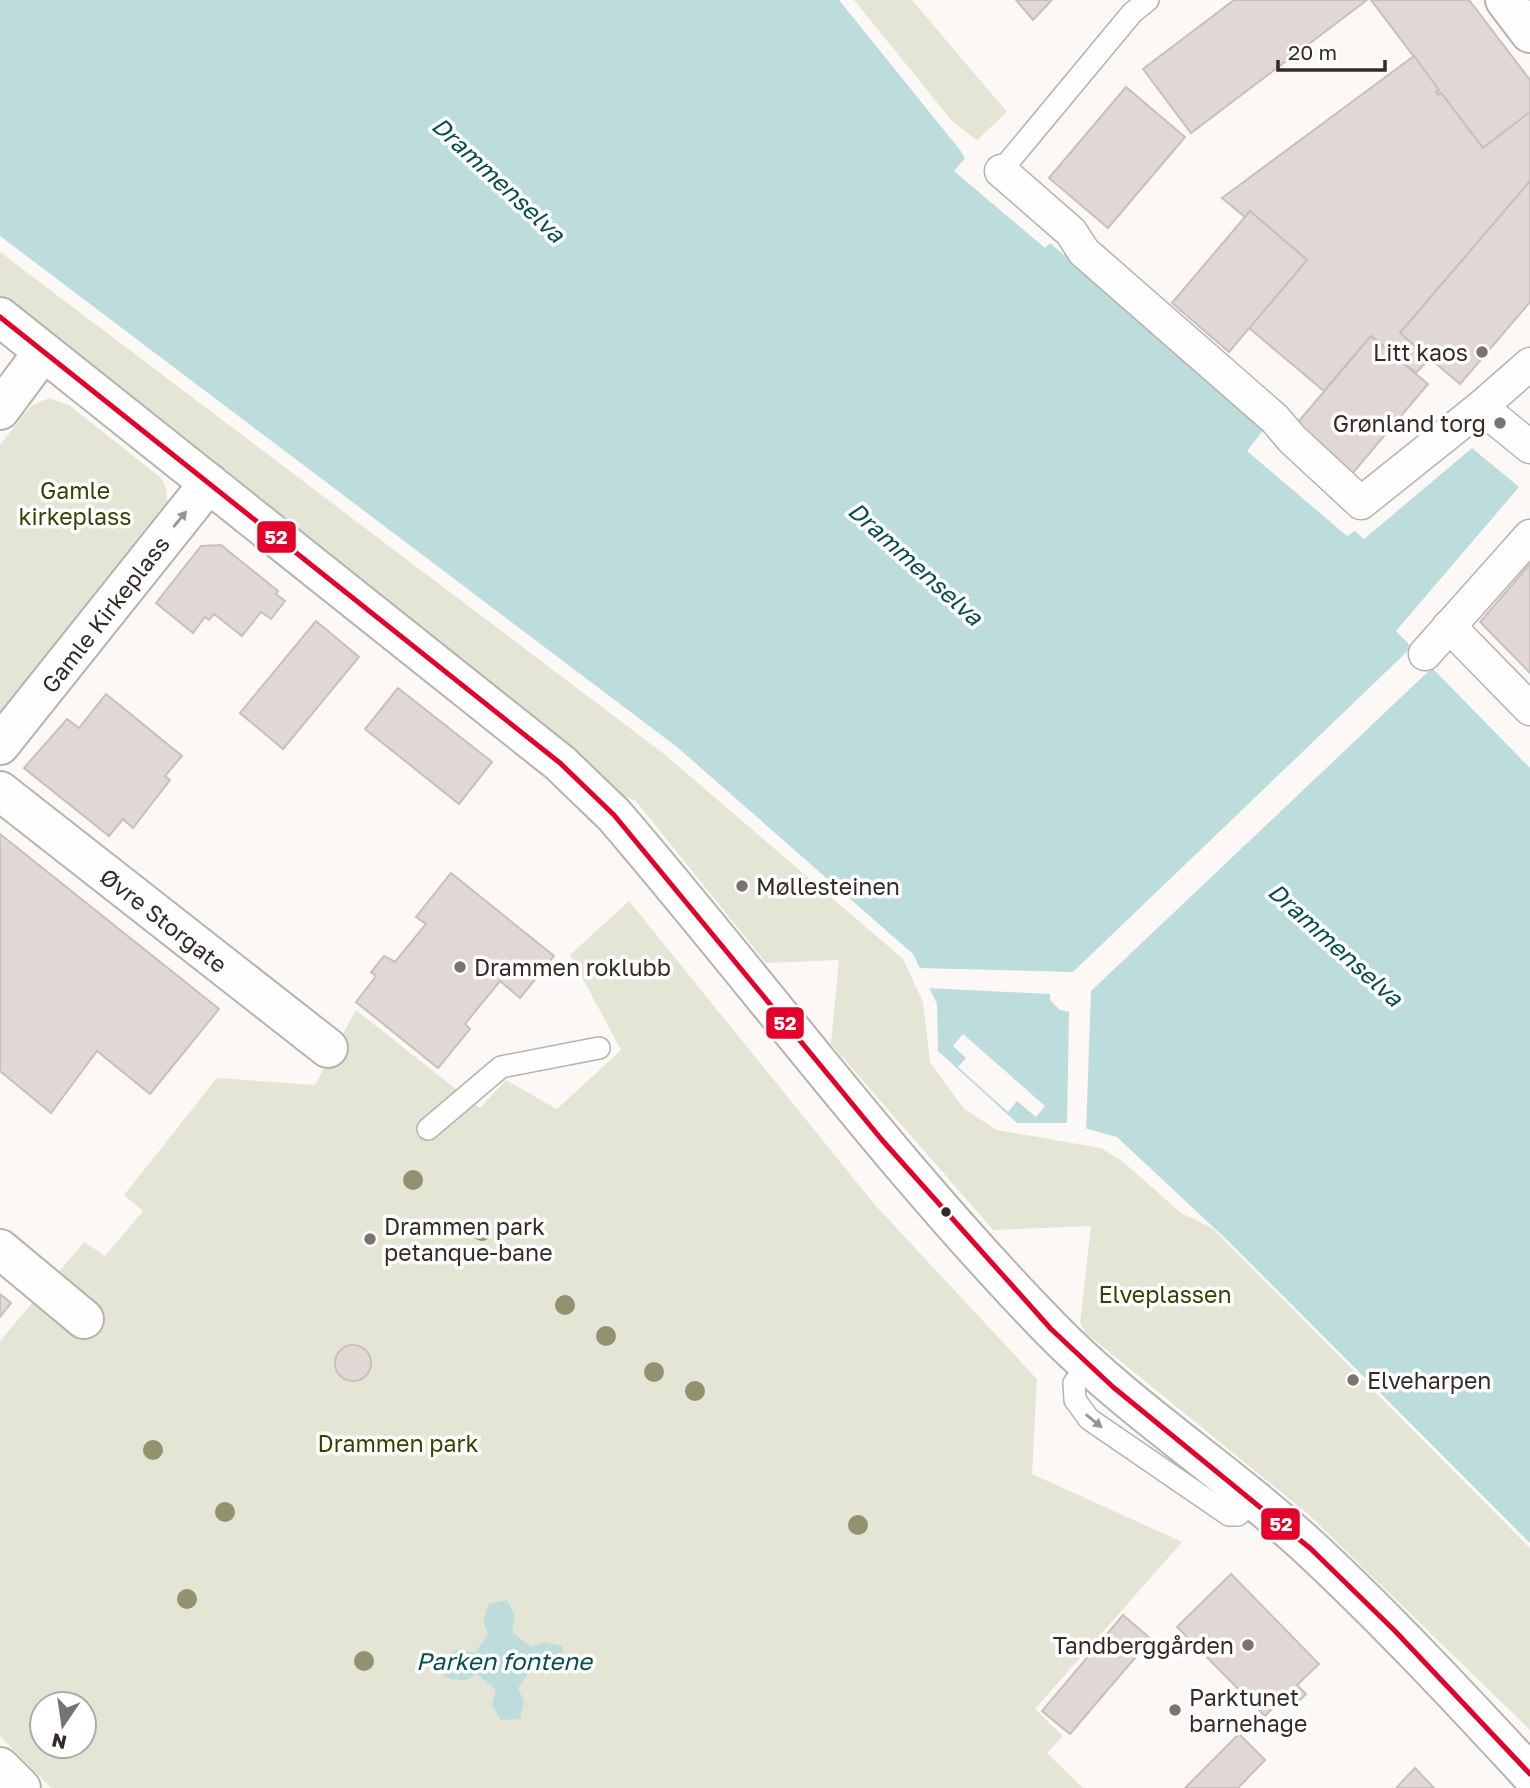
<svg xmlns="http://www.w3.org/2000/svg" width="1530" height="1788" viewBox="0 0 1530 1788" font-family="'Golos Text',sans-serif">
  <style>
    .green { fill: #e5e5d6; fill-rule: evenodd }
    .water { fill: #bddddc }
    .pier { fill: #fbf8f6 }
    .building { fill: #e1d8d5; stroke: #c7c0bd; stroke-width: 2 }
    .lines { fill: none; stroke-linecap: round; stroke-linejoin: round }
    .service-casing { stroke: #b8b2ae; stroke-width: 24 }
    .pedestrian-casing { stroke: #b8b2ae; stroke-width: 35 }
    .minor-casing { stroke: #b8b2ae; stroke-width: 42 }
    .tertiary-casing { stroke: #b8b2ae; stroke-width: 42 }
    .service { stroke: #fefefe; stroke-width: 21 }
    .pedestrian { stroke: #fefefe; stroke-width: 32 }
    .minor { stroke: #fefefe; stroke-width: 38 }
    .tertiary { stroke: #fefefe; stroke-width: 38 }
    .bus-1-casing { stroke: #fff; stroke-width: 10 }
    .bus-1 { stroke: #e4002b; stroke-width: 5 }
    .tree { fill: #92926f }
    .oneway { fill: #9a9491 }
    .poi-dot { fill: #7b736e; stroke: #fff; stroke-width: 2.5 }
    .bus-dot { fill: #362b24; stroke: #fff; stroke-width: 2.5 }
    .labels { text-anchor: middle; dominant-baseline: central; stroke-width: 7; stroke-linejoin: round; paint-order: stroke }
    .poi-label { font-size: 23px; fill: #362b24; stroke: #fff; text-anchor: start }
    .park-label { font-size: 23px; fill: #3c3f00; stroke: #fff }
    .street-label { font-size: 23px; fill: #362b24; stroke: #fff }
    .water-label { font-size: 24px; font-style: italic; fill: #084e4f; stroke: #fff }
    .line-badge { stroke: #fff; stroke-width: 2.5 }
    .badge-label { font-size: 19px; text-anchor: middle; font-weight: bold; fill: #fff }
  </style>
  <rect width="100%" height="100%" fill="#fbf8f6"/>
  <!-- green -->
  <g class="green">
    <polygon points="854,0 912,0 1007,112 977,140 953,122"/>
    <polygon points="0,252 664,754 903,959 923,1002 930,1062 964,1109 997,1130 1101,1148 1122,1161 1181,1213 1212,1228 1530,1548 1530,1730 1308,1514 1086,1333 1080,1323 1091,1226 993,1230 831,1044 839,960 766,963 635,800 614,794 0,299"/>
    <path d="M49 398 69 405 162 479C168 490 168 499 165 511L0 715V445L31 406Z"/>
    <path d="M629 901 875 1205 1037 1379 1032 1474 1182 1542 1035 1709 1063 1736 1047 1753 1083 1788H51L0 1736V1341L84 1242 105 1256 143 1211 124 1195 217 1078 315 1085 356 1010 480 1108 506 1080 557 1109 621 1050 570 955ZM42 1704H84V1746H42Z"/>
  </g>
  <!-- water -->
  <g class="water">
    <polygon points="0,0 839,0 960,150 965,158 954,171 1045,248 1050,243 1064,255 1067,252 1268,424 1247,451 1347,536 1355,531 1364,539 1472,448 1519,487 1396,631 1530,768 1530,1543 1227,1240 1117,1137 1066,1123 1017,1123 938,1051 937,1004 913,954 677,747 0,236"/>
    <polygon points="507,1600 515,1616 512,1632 532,1647 544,1642 562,1646 565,1662 548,1672 533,1667 518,1688 524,1701 520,1719 501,1720 492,1705 496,1690 477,1674 464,1681 445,1677 442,1659 458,1649 475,1653 488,1634 483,1622 488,1604"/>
  </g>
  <!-- pier -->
  <g class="pier">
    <polygon points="1414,645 1434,666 1091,991 1086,1132 1067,1126 1069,1012 1060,1010 1050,1000 1050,994 926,988 916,968 1073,972"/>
    <polygon points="963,1034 1045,1106 1036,1117 1017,1101 1008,1112 958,1067 966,1058 953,1046"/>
  </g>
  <!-- building -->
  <g class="building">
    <polygon points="1016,0 1052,0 1033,20"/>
    <polygon points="1234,0 1367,0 1191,133 1143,69"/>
    <polygon points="1371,0 1469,0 1530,80 1530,112 1483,148 1441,93 1438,95 1436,92 1439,90"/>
    <polygon points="1414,56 1439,90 1436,92 1438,95 1441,93 1483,148 1530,112 1530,181 1400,333 1430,358 1416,373 1371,336 1324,391 1249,328 1307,260 1250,211 1245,217 1222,198"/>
    <polygon points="1126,87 1185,137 1108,228 1049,178"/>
    <polygon points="1530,181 1530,302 1460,384 1400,333"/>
    <polygon points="1250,211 1307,260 1229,352 1172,303"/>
    <polygon points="1371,336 1428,384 1351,475 1294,427"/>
    <polygon points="221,545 278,591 276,594 285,601 271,619 261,612 242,636 214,614 209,620 205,617 193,633 156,603 201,546"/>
    <polygon points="1530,564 1530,673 1480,622"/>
    <polygon points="316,621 359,657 283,749 240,713"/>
    <polygon points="398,688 492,762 459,804 365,729"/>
    <polygon points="106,694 182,756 165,776 170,780 133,828 123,819 109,836 24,768 67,719 79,728"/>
    <polygon points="0,834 219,1009 150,1094 97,1051 51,1113 0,1071"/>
    <polygon points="451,873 554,956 520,998 500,981 465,1024 470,1029 438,1068 356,1002 376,976 371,972 384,956 395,962 426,924 416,917"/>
    <polygon points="0,1294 11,1303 0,1317"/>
    <circle cx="353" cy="1363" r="18"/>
    <polygon points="1231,1574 1319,1664 1297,1685 1306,1694 1294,1706 1285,1696 1265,1716 1177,1627"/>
    <polygon points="1123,1615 1151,1639 1070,1734 1042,1711"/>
    <polygon points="1239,1734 1265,1760 1238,1788 1185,1788"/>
    <polygon points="1415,1768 1434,1788 1396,1788"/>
  </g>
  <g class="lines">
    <!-- service casing -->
    <g class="service-casing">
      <g id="service">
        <polyline points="1001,171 1132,13 1148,0"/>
        <polyline points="428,1129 501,1067 599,1048"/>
        <polyline points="1089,1365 1074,1383 1075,1400 1089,1419 1229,1515 1238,1515 1253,1500"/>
      </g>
    </g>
    <!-- pedestrian casing -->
    <g class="pedestrian-casing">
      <g id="pedestrian">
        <polyline points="1001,171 1071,232 1084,252 1275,419 1292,439 1361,503 1481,407 1530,447"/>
        <polyline points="1481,407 1530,364"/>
        <polyline points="1449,626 1530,709"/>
        <polyline points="1425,654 1530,536"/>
      </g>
    </g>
    <!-- minor casing -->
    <g class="minor-casing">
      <g id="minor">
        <polyline points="1505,0 1530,33"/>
        <polyline points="0,410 43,352"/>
        <polyline points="0,745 209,483"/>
        <polyline points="0,791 328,1048"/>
        <polyline points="0,1249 84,1319"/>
      </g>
    </g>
    <!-- tertiary casing -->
    <g class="tertiary-casing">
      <g id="tertiary">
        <path d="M0 317 560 763 614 815C760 985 894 1168 1051 1329 1130 1410 1228 1472 1311 1549 1387 1620 1459 1697 1530 1774"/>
        <polyline points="0,1767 21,1788"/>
      </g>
    </g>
    <!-- service -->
    <use href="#service" class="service"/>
    <!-- pedestrian -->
    <use href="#pedestrian" class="pedestrian"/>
    <!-- minor -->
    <use href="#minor" class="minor"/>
    <!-- tertiary -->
    <use href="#tertiary" class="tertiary"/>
    <!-- bus-1 casing -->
    <g class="bus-1-casing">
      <polyline id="bus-1" points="0,317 560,763 614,815 882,1140 1051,1329 1113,1387 1311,1549 1395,1631 1530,1774"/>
    </g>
    <!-- bus-1 -->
    <use href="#bus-1" class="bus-1"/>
  </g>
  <!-- trees -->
  <g class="tree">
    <circle cx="413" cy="1180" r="10"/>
    <circle cx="482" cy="1231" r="10"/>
    <circle cx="565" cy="1305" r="10"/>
    <circle cx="606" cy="1336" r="10"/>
    <circle cx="654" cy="1372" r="10"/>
    <circle cx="695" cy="1391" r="10"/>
    <circle cx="153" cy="1450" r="10"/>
    <circle cx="225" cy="1512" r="10"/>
    <circle cx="858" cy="1525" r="10"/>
    <circle cx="187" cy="1599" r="10"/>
    <circle cx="364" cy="1661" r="10"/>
  </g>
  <!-- one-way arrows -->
  <defs><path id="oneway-solid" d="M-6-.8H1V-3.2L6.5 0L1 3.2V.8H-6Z" transform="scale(1.75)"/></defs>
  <g class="oneway">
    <use href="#oneway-solid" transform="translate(180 519) rotate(-51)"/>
    <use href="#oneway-solid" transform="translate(1094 1421) rotate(39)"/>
  </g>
  <!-- markers -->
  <g class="poi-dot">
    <circle cx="1482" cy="352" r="7"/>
    <circle cx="1500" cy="423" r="7"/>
    <circle cx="742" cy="886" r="7"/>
    <circle cx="460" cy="967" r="7"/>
    <circle cx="370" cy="1239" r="7"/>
    <circle cx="1353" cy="1380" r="7"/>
    <circle cx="1248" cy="1645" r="7"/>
    <circle cx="1175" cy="1710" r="7"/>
  </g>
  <circle class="bus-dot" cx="946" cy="1212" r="6"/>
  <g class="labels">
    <!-- poi labels -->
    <g class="poi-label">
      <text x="1468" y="352" text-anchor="end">Litt kaos</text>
      <text x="1486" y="423" text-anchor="end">Grønland torg</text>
      <text x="756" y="886">Møllesteinen</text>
      <text x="474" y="967">Drammen roklubb</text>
      <text x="384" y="1226">Drammen park<tspan x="384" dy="26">petanque-bane</tspan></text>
      <text x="1367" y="1380">Elveharpen</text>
      <text x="1234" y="1645" text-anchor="end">Tandberggården</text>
      <text x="1189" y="1697">Parktunet<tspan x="1189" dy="26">barnehage</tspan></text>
    </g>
    <!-- park labels -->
    <g class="park-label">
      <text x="75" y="490">Gamle<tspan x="75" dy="26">kirkeplass</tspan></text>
      <text x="1165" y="1294">Elveplassen</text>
      <text x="398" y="1443">Drammen park</text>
    </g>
    <!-- street labels -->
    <g class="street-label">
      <text transform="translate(105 614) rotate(-52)">Gamle Kirkeplass</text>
      <text transform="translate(164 920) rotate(38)">Øvre Storgate</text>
    </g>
    <!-- water labels -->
    <g class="water-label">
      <text transform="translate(499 179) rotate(43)">Drammenselva</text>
      <text transform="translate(916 563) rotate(42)">Drammenselva</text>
      <text transform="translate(1336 944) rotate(42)">Drammenselva</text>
      <text x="504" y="1660">Parken fontene</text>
    </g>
  </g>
  <g class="line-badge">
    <rect x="256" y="520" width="41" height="34" rx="7" fill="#e4002b"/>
    <rect x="765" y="1006" width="40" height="34" rx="7" fill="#e4002b"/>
    <rect x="1260" y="1507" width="41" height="34" rx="7" fill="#e4002b"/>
  </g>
  <g class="badge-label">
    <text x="276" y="544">52</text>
    <text x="785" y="1030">52</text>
    <text x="1281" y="1531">52</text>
  </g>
  <!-- north arrow -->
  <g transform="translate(63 1725) rotate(193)"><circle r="33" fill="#ffffff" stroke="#afaaa7" stroke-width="2"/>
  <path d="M0-5L12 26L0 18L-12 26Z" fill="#7b736e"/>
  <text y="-10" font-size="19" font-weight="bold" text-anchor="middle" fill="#362b24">N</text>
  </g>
  <!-- scale -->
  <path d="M1278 60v10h107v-10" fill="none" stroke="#362b24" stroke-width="3.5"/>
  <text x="1288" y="60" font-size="21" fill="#362b24" stroke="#ffffff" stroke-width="5" paint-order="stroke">20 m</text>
</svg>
